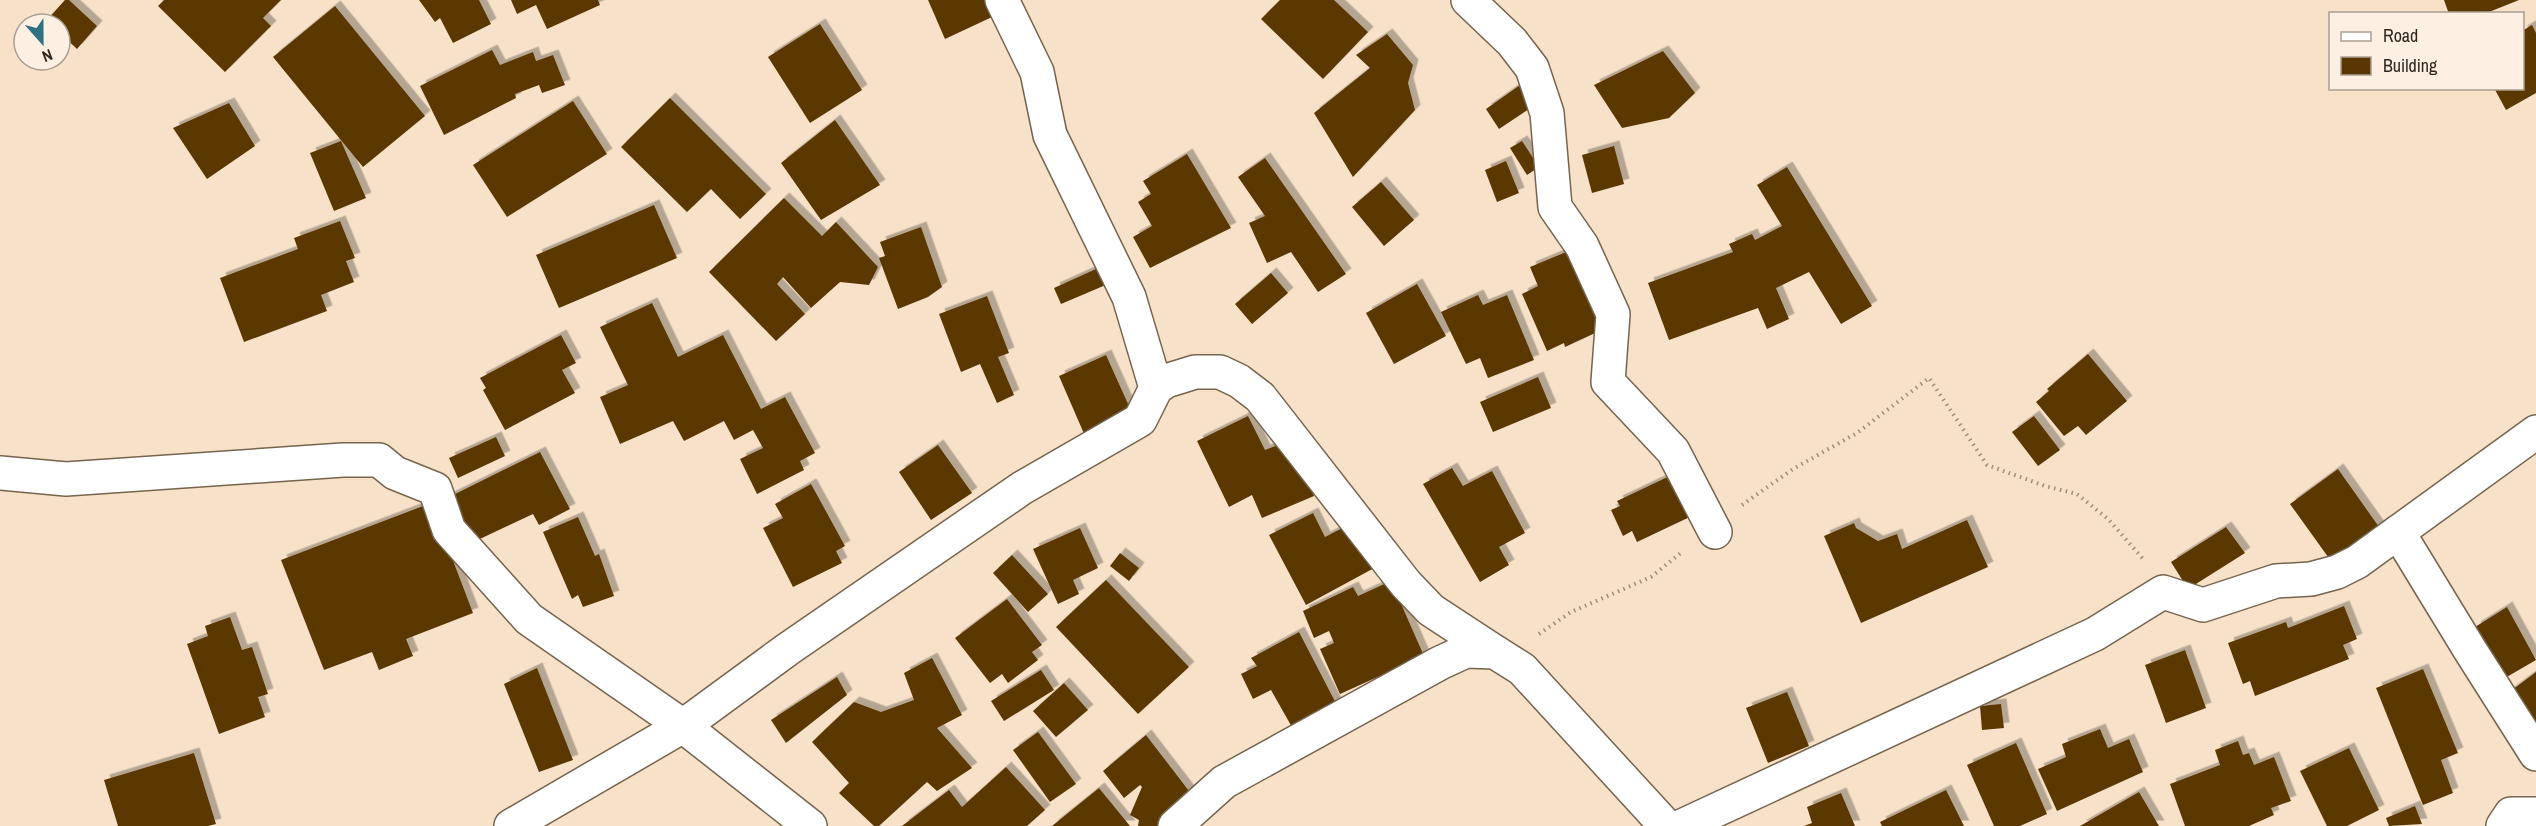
<svg xmlns="http://www.w3.org/2000/svg" width="2536" height="826" viewBox="0 0 2536 826" font-family="'Archivo Narrow',sans-serif">
	<defs>
		<filter id="shadow"><feDropShadow dx="5.5" dy="-5.5" stdDeviation="0" flood-color="#0004"/></filter>
	</defs>
	<rect width="100%" height="100%" fill="#f7e1c9"/>
	<g fill="#5a3702" filter="url(#shadow)">
		<path d="M65,0H69L97,26L77,49L60,33V24H50L46,21Z"/>
		<path d="M164,0H281L263,18L271,26L225,72L158,6Z"/>
		<path d="M419,0H479L491,24L453,43L440,18L435,22Z"/>
		<path d="M511,0H598L600,5L547,29L536,5L517,14Z"/>
		<path d="M928,0H984L992,17L945,39Z"/>
		<path d="M1280,0H1334L1368,32L1323,79L1261,19Z"/>
		<path d="M2444,0H2519L2484,14H2449Z"/>
		<path d="M335,6L425,116L363,167L273,57Z"/>
		<path d="M820,24L862,90L810,123L768,57Z"/>
		<path d="M2532,25L2536,33V93L2506,110L2494,88H2522V31Z"/>
		<path d="M1387,34L1413,65L1408,83L1415,110L1353,177L1314,113L1370,68L1356,55Z"/>
		<path d="M492,50L500,65L533,52L536,61L553,55L565,85L542,93L539,85L515,94L516,98L444,135L420,86Z"/>
		<path d="M1663,51L1695,93L1669,118L1622,128L1594,85Z"/>
		<path d="M1523,83L1538,103L1499,129L1486,109Z"/>
		<path d="M670,98L766,194L740,219L711,189L687,212L621,147Z"/>
		<path d="M573,101L607,154L507,217L473,165Z"/>
		<path d="M229,103L255,146L207,179L173,128Z"/>
		<path d="M835,120L880,185L821,220L781,163Z"/>
		<path d="M341,141L366,198L334,211L310,153Z"/>
		<path d="M1522,141L1539,167L1527,175L1510,148Z"/>
		<path d="M1614,146L1624,184L1592,193L1582,155Z"/>
		<path d="M1187,154L1231,228L1150,268L1133,237L1152,226L1138,202L1151,194L1143,181Z"/>
		<path d="M1265,158L1346,274L1318,292L1291,252L1267,263L1249,223L1265,216L1238,177Z"/>
		<path d="M1506,161L1519,193L1497,202L1485,170Z"/>
		<path d="M1787,167L1872,306L1841,324L1809,272L1776,288L1789,319L1767,329L1758,308L1669,340L1648,283L1733,252L1729,244L1752,234L1755,240L1782,226L1757,185Z"/>
		<path d="M1381,182L1414,220L1384,246L1352,207Z"/>
		<path d="M784,198L822,236L836,222L878,267L869,285L840,282L811,308L783,277L777,284L805,314L776,341L709,272Z"/>
		<path d="M654,205L677,258L559,308L536,255Z"/>
		<path d="M340,221L355,258L346,261L354,282L321,295L327,311L244,342L220,278L298,249L294,238Z"/>
		<path d="M921,227L942,287L928,297L898,309L879,258L885,256L880,242Z"/>
		<path d="M1571,250L1606,328L1565,347L1564,343L1547,351L1522,294L1538,286L1530,267Z"/>
		<path d="M1107,264L1115,281L1061,304L1054,288Z"/>
		<path d="M1271,273L1288,293L1252,324L1235,304Z"/>
		<path d="M1417,284L1446,336L1394,364L1366,313Z"/>
		<path d="M1478,295L1483,305L1507,295L1534,360L1488,378L1480,358L1466,364L1441,312Z"/>
		<path d="M987,296L1009,353L998,357L1014,395L997,403L980,364L961,372L939,314Z"/>
		<path d="M652,303L678,357L723,335L761,409L785,397L815,453L800,461L804,470L757,494L740,459L763,448L753,430L734,440L724,421L684,441L673,421L620,444L600,397L628,385L600,327Z"/>
		<path d="M561,335L576,363L562,370L575,393L505,430L483,390L486,388L480,378Z"/>
		<path d="M2088,354L2127,401L2086,435L2078,426L2064,436L2036,402L2049,391L2047,389Z"/>
		<path d="M1106,355L1133,415L1085,436L1059,376Z"/>
		<path d="M1538,377L1551,408L1493,432L1480,402Z"/>
		<path d="M1248,416L1265,450L1291,440L1314,496L1262,518L1252,495L1229,507L1197,441Z"/>
		<path d="M2034,416L2060,450L2038,466L2012,432Z"/>
		<path d="M496,437L505,456L458,478L449,458Z"/>
		<path d="M938,445L972,493L931,520L899,472Z"/>
		<path d="M540,452L570,509L539,525L533,514L465,546L443,500Z"/>
		<path d="M1452,468L1463,486L1492,471L1525,533L1499,547L1509,565L1480,582L1423,484Z"/>
		<path d="M2338,469L2379,527L2331,561L2290,504Z"/>
		<path d="M1676,473L1696,514L1637,542L1632,531L1623,536L1611,510L1620,506L1617,501Z"/>
		<path d="M811,484L845,546L836,551L842,563L793,587L763,528L783,518L775,504Z"/>
		<path d="M431,503L473,613L406,639L413,656L379,670L372,652L324,670L281,560Z"/>
		<path d="M1313,513L1325,537L1352,523L1376,567L1306,605L1269,535Z"/>
		<path d="M578,517L595,556L599,554L614,596L583,607L578,595L572,599L543,532Z"/>
		<path d="M1967,520L1988,567L1861,623L1824,536L1854,523L1856,528L1878,541L1897,534L1902,549Z"/>
		<path d="M2226,527L2245,553L2188,589L2171,562Z"/>
		<path d="M1080,528L1098,568L1073,580L1079,594L1058,604L1033,549Z"/>
		<path d="M1120,553L1139,568L1129,581L1110,566Z"/>
		<path d="M1012,555L1048,594L1028,612L993,573Z"/>
		<path d="M1106,580L1189,667L1138,714L1056,627Z"/>
		<path d="M1391,581L1424,656L1340,694L1320,649L1334,643L1329,631L1314,638L1303,611L1353,587L1358,596Z"/>
		<path d="M1007,599L1042,645L1032,652L1038,660L1008,683L1002,674L990,683L955,638Z"/>
		<path d="M2344,606L2357,639L2343,645L2349,659L2255,696L2250,681L2243,684L2228,643L2286,622L2288,628Z"/>
		<path d="M2507,607L2536,660L2505,678L2475,627Z"/>
		<path d="M230,617L242,650L252,647L268,694L258,697L265,717L219,734L187,644L208,636L205,626Z"/>
		<path d="M1299,632L1342,715L1297,736L1271,690L1253,699L1241,674L1257,666L1251,658Z"/>
		<path d="M2185,650L2206,708L2166,723L2145,665Z"/>
		<path d="M932,658L962,715L937,728L972,768L937,791L927,782L879,826H874L839,793L849,783L812,742L854,702L881,712L914,700L904,673Z"/>
		<path d="M537,668L573,760L539,772L504,684Z"/>
		<path d="M2423,669L2458,753L2441,760L2453,793L2423,805L2376,688Z"/>
		<path d="M1041,670L1054,690L1004,721L991,701Z"/>
		<path d="M2536,672V739L2504,696Z"/>
		<path d="M837,677L847,695L786,743L771,720Z"/>
		<path d="M1064,683L1088,710L1056,737L1033,711Z"/>
		<path d="M1787,692L1809,746L1768,763L1746,708Z"/>
		<path d="M2001,704L2004,728L1982,730L1980,706Z"/>
		<path d="M2100,729L2108,748L2129,739L2143,772L2057,811L2038,769L2066,757L2062,744Z"/>
		<path d="M1038,732L1076,784L1050,802L1013,750Z"/>
		<path d="M1146,735L1189,791L1167,826H1138L1139,820L1130,815L1142,787L1140,785L1124,798L1103,771Z"/>
		<path d="M2238,741L2243,755L2249,753L2254,765L2274,757L2291,801L2271,808L2274,815L2249,826H2185L2170,784L2220,765L2215,750Z"/>
		<path d="M2016,743L2047,814L2020,826H1994L1967,765Z"/>
		<path d="M2349,748L2379,810L2347,826H2327L2300,771Z"/>
		<path d="M194,753L216,824L208,826H118L104,780Z"/>
		<path d="M1006,767L1045,810L1027,826H902L949,790L962,807Z"/>
		<path d="M1099,788L1130,826H1052Z"/>
		<path d="M1946,790L1964,826H1882L1880,822Z"/>
		<path d="M2139,792L2159,826H2080Z"/>
		<path d="M1841,793L1855,826H1804L1812,823L1807,807Z"/>
		<path d="M2415,806L2422,824L2389,826L2386,818Z"/>
	</g>
	<g fill="none" stroke-linecap="round" stroke-linejoin="round">
		<g stroke="#76644e" stroke-width="36">
			<g id="minor">
				<path d="M1002,0L1037,72L1050,135L1129,297L1156,388"/>
				<path d="M1468,0L1512,42L1532,68L1547,113L1555,207L1582,246L1613,314L1608,382L1673,451L1715,532"/>
				<path d="M0,473L66,479L343,460H379L395,473L435,489L449,530L529,619L683,726L810,826"/>
				<path d="M2398,532L2470,650L2536,754"/>
				<path d="M511,826L683,726L788,649L1022,488L1140,420L1156,388L1166,381L1195,372H1220L1239,381L1260,397L1406,584L1431,610L1495,652"/>
				<path d="M1175,826L1224,782L1440,663L1466,651L1495,652L1522,669L1666,826"/>
				<path d="M1682,826L2095,634L2163,592L2203,605L2276,581L2311,579L2337,572L2357,562L2536,432"/>
				<path d="M2503,826L2511,814H2536"/>
			</g>
		</g>
		<g stroke="#9e8e7d" stroke-width="4" stroke-dasharray="1.5 4.5" stroke-linecap="butt">
			<path d="M1742,505L1793,469L1857,433L1929,378L1987,465L2045,486L2077,494L2108,519L2144,560"/>
			<path d="M1539,634L1571,612L1651,577L1682,552"/>
		</g>
		<use href="#minor" stroke="#fff" stroke-width="33"/>
	</g>
	<rect x="2329" y="12" width="195" height="78" fill="#fdf0e2" stroke="#aa9f93" stroke-width="1.5"/>
	<rect x="2341" y="32" width="30" height="9" fill="#ffffff" stroke="#aa9f93" stroke-width="1.5"/>
	<text x="2383" y="42" font-size="18" fill="#2e261d">Road</text>
	<rect x="2341" y="57" width="30" height="18" fill="#5a3702" stroke="#aa9f93" stroke-width="1.5"/>
	<text x="2383" y="72" font-size="18" fill="#2e261d">Building</text>
	<g transform="translate(42 42) rotate(159)"><circle r="28" fill="#fdf0e2" stroke="#aa9f93" stroke-width="1.5"/>
	<path d="M0-4.5L10 22L0 15L-10 22Z" fill="#2f7083"/>
	<text y="-9" font-size="16" font-weight="bold" text-anchor="middle" fill="#2e261d">N</text>
	</g>
</svg>
